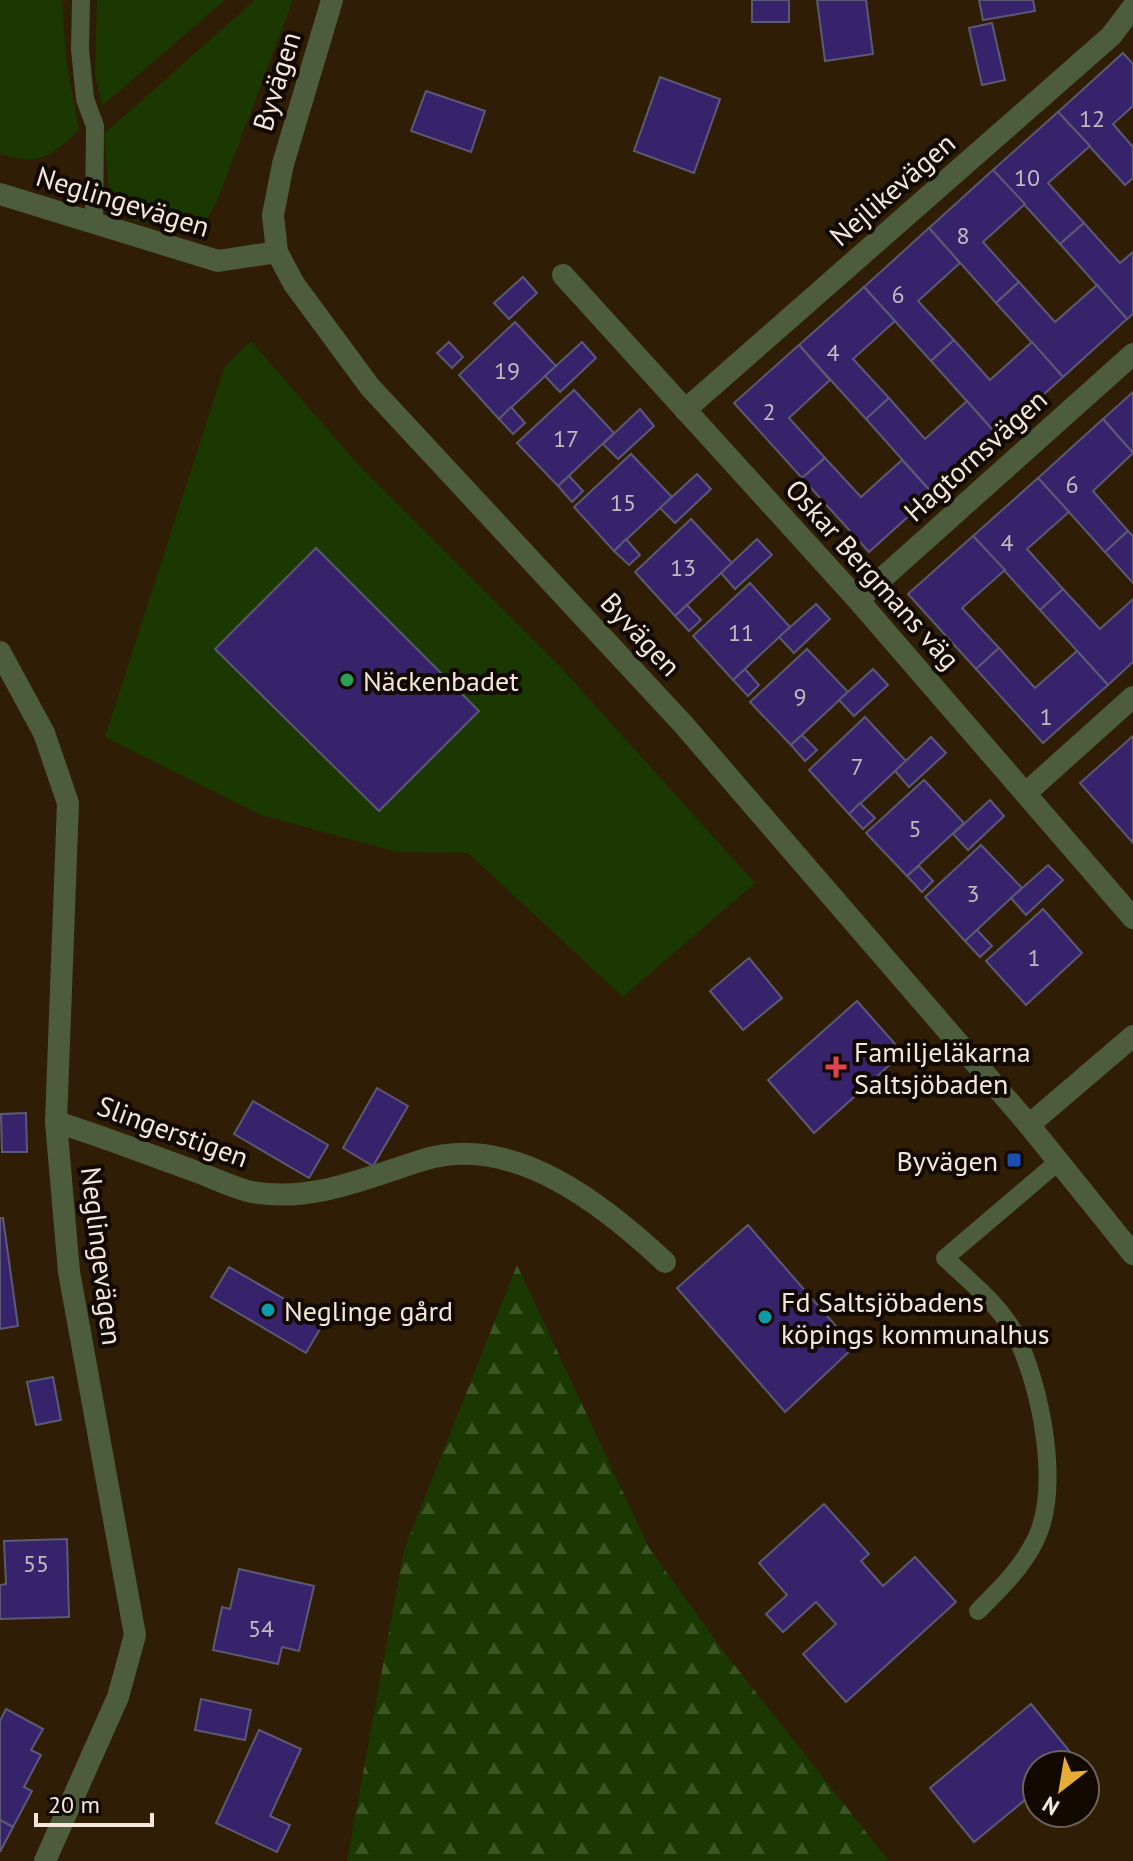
<svg xmlns="http://www.w3.org/2000/svg" width="1133" height="1861" viewBox="0 0 1133 1861" font-family="'PT Sans',sans-serif">
	<defs>
		<pattern id="forest-firs" width="22" height="20" patternUnits="userSpaceOnUse" patternTransform="scale(2)"><rect width="22" height="20" fill="#1a3800"/><path d="M5 1l3.5 6h-7zM16 11l3.5 6h-7z" fill="#3c5525"/></pattern>
	</defs>
	<rect width="100%" height="100%" fill="#2f1d06"/>
	<g fill="#1a3800">
		<path d="M0,0H62L66,59L79,130C50,157 40,166 0,154Z"/>
		<path d="M97,0H225L102,106L95,74Z"/>
		<path d="M255,0H293L218,199L205,222L187,230L134,221L123,213L109,190L104,134Z"/>
		<path d="M251,341L357,463L556,662L755,883L623,997L468,853L397,852L261,815L105,737L224,368Z"/>
	</g>
	<path fill="url(#forest-firs)" d="M517,1265L649,1548L727,1656L889,1861H347L404,1550Z"/>
	<g fill="#36236b" stroke="#5c5975" stroke-width="2">
		<rect x="752" y="0" width="37" height="22"/>
		<path d="M817,0H866L873,54L825,61Z"/>
		<path d="M979,0H1033L1035,11L983,20Z"/>
		<path d="M992,23L1005,80L982,85L969,28Z"/>
		<path d="M1123,53L1133,64V106L1113,124L1133,147V178L1125,185L1058,112Z"/>
		<path d="M660,77L720,99L694,173L634,151Z"/>
		<path d="M426,91L485,111L471,152L411,131Z"/>
		<path d="M1058,112L1090,146L1048,183L1084,223L1060,244L993,170Z"/>
		<path d="M993,170L1025,204L983,242L1019,282L996,303L929,228Z"/>
		<path d="M1084,223L1120,263L1133,252V314L1127,319L1060,244Z"/>
		<path d="M929,228L960,263L918,301L954,340L931,361L864,287Z"/>
		<path d="M523,277L537,293L509,319L494,303Z"/>
		<path d="M1019,282L1055,322L1097,285L1127,319L1063,377L996,303Z"/>
		<path d="M864,287L895,321L853,359L889,398L866,419L799,345Z"/>
		<path d="M515,322L556,366L499,419L459,375Z"/>
		<path d="M954,340L990,380L1032,342L1063,377L998,436L931,361Z"/>
		<path d="M449,342L463,357L452,368L437,353Z"/>
		<path d="M582,342L596,358L560,392L545,376Z"/>
		<path d="M799,345L830,380L789,418L825,458L802,478L734,403Z"/>
		<path d="M574,390L614,433L558,486L517,443Z"/>
		<path d="M1133,392V453L1103,419Z"/>
		<path d="M889,398L925,439L967,401L998,436L933,494L866,419Z"/>
		<path d="M511,407L525,423L513,434L499,419Z"/>
		<path d="M640,409L654,426L618,459L603,444Z"/>
		<path d="M1103,419L1133,453L1093,491L1128,531L1105,552L1038,478Z"/>
		<path d="M631,454L672,497L614,551L574,507Z"/>
		<path d="M825,458L861,497L902,460L933,494L869,552L802,478Z"/>
		<path d="M697,474L711,489L675,523L660,508Z"/>
		<path d="M569,476L583,491L572,502L558,486Z"/>
		<path d="M1038,478L1069,512L1027,549L1063,589L1040,610L973,536Z"/>
		<path d="M691,519L732,563L675,616L635,572Z"/>
		<path d="M1128,531L1133,536V583L1105,552Z"/>
		<path d="M973,536L1005,570L962,608L999,648L976,669L908,594Z"/>
		<path d="M626,539L640,555L629,565L614,551Z"/>
		<path d="M757,539L772,555L735,589L721,573Z"/>
		<path d="M316,548L479,711L379,811L215,649Z"/>
		<path d="M750,583L790,627L733,680L693,636Z"/>
		<path d="M1063,589L1100,629L1133,599V662L1108,685L1040,610Z"/>
		<path d="M816,604L830,619L794,653L779,637Z"/>
		<path d="M687,605L701,620L689,631L675,616Z"/>
		<path d="M999,648L1035,688L1077,651L1108,685L1043,743L976,669Z"/>
		<path d="M807,649L848,692L791,745L750,702Z"/>
		<path d="M745,669L759,685L748,696L733,680Z"/>
		<path d="M873,669L888,685L854,716L839,700Z"/>
		<path d="M865,717L906,761L849,814L809,770Z"/>
		<path d="M802,735L817,750L805,761L791,745Z"/>
		<path d="M1133,736V843L1080,783Z"/>
		<path d="M931,737L946,753L909,787L895,771Z"/>
		<path d="M924,780L964,823L907,876L866,833Z"/>
		<path d="M990,800L1004,816L968,850L953,834Z"/>
		<path d="M860,803L875,818L863,829L849,814Z"/>
		<path d="M981,845L1022,888L965,941L925,897Z"/>
		<path d="M1048,865L1063,880L1026,915L1011,898Z"/>
		<path d="M919,866L933,881L922,892L907,876Z"/>
		<path d="M1043,909L1082,953L1026,1005L986,961Z"/>
		<path d="M977,930L992,946L980,957L965,941Z"/>
		<path d="M749,958L782,998L743,1030L710,991Z"/>
		<path d="M857,1001L903,1053L814,1133L768,1080Z"/>
		<path d="M377,1088L408,1106L373,1166L343,1148Z"/>
		<path d="M253,1101L328,1145L309,1178L234,1134Z"/>
		<path d="M26,1113L27,1152H2L1,1114Z"/>
		<path d="M0,1218H3L18,1326L0,1329Z"/>
		<path d="M748,1225L854,1347L785,1412L677,1288Z"/>
		<path d="M229,1267L324,1322L306,1353L211,1297Z"/>
		<path d="M53,1377L61,1420L36,1425L27,1382Z"/>
		<path d="M824,1504L869,1554L861,1561L883,1586L915,1557L956,1602L846,1702L803,1654L836,1624L816,1602L783,1632L766,1614L787,1595L759,1563Z"/>
		<path d="M67,1539L69,1617L0,1619V1585L6,1584L4,1541Z"/>
		<path d="M239,1569L314,1586L299,1651L282,1647L278,1664L213,1650L222,1607L230,1609Z"/>
		<path d="M201,1699L251,1710L245,1740L195,1730Z"/>
		<path d="M1031,1704L1075,1758L1067,1765H1037V1790L974,1842L930,1788Z"/>
		<path d="M6,1709L43,1729L31,1750L41,1755L24,1787L32,1791L13,1827L0,1820V1721Z"/>
		<path d="M259,1730L301,1749L270,1816L290,1825L277,1852L216,1823Z"/>
		<path d="M0,1820L13,1827L0,1852Z"/>
	</g>
	<g fill="none" stroke-linecap="round" stroke-linejoin="round">
		<g stroke="#4c5c3c" stroke-width="18">
			<path d="M81,0L80,49L85,99L95,126L94,224"/>
			<path d="M978,1611C1000,1589 1022,1568 1036,1539C1061,1486 1041,1387 1016,1336C1001,1306 969,1281 945,1258L1059,1161"/>
		</g>
		<g stroke="#4c5c3c" stroke-width="22">
			<path d="M0,194L218,261L277,252"/>
			<path d="M563,275L858,600L1133,918"/>
			<path d="M685,410L1111,36L1133,7"/>
			<path d="M858,600L1133,354"/>
			<path d="M0,652L44,733L68,803L56,1122L69,1272L135,1635L118,1697L45,1861"/>
			<path d="M1026,793L1133,697"/>
			<path d="M56,1122C105,1137 152,1156 200,1173C216,1179 234,1188 252,1192C312,1203 368,1177 423,1160C513,1132 604,1205 665,1262"/>
			<path d="M1029,1125L1133,1036"/>
		</g>
		<path stroke="#4c5c3c" stroke-width="22" d="M332,0L283,164L273,215L277,252L294,284L370,387L683,724L1029,1125L1133,1254"/>
	</g>
	<circle fill="#2e9e5b" stroke="#110902" stroke-width="3" cx="347" cy="680" r="8"/>
	<path fill="#e0444e" stroke="#110902" stroke-width="3" d="M832 1055h8v8h8v8h-8v8h-8v-8h-8v-8h8z"/>
	<rect fill="#1a4fb4" stroke="#110902" stroke-width="3" x="1006" y="1152" width="16" height="16" rx="4"/>
	<g fill="#0f9aa8" stroke="#110902" stroke-width="3">
		<circle cx="268" cy="1310" r="8"/>
		<circle cx="765" cy="1317" r="8"/>
	</g>
	<g text-anchor="middle" dominant-baseline="central" stroke-width="8" stroke-linejoin="round" paint-order="stroke">
		<g font-size="24" fill="#c5b7bf">
			<text x="1092" y="118">12</text>
			<text x="1027" y="177">10</text>
			<text x="963" y="235">8</text>
			<text x="898" y="294">6</text>
			<text x="833" y="352">4</text>
			<text x="507" y="370">19</text>
			<text x="769" y="411">2</text>
			<text x="566" y="438">17</text>
			<text x="1072" y="484">6</text>
			<text x="623" y="502">15</text>
			<text x="1007" y="542">4</text>
			<text x="683" y="567">13</text>
			<text x="741" y="632">11</text>
			<text x="800" y="696">9</text>
			<text x="1046" y="716">1</text>
			<text x="857" y="766">7</text>
			<text x="915" y="828">5</text>
			<text x="973" y="893">3</text>
			<text x="1034" y="957">1</text>
			<text x="36" y="1563">55</text>
			<text x="261" y="1628">54</text>
		</g>
		<g font-size="28" fill="#f5e8db" stroke="#110902">
			<text transform="translate(276 81) rotate(-73)">Byvägen</text>
			<text transform="translate(892 189) rotate(-41)">Nejlikevägen</text>
			<text transform="translate(123 201) rotate(17)">Neglingevägen</text>
			<text transform="translate(975 455) rotate(-42)">Hagtornsvägen</text>
			<text transform="translate(873 574) rotate(48)">Oskar Bergmans väg</text>
			<text transform="translate(641 634) rotate(47)">Byvägen</text>
			<text transform="translate(173 1131) rotate(20)">Slingerstigen</text>
			<text transform="translate(102 1256) rotate(83)">Neglingevägen</text>
		</g>
		<g font-size="28" fill="#f5e8db" stroke="#110902" text-anchor="start">
			<text x="363" y="680">Näckenbadet</text>
			<text x="854" y="1051">Familjeläkarna<tspan x="854" dy="32">Saltsjöbaden</tspan></text>
			<text x="998" y="1160" text-anchor="end">Byvägen</text>
			<text x="781" y="1301">Fd Saltsjöbadens<tspan x="781" dy="32">köpings kommunalhus</tspan></text>
			<text x="284" y="1310">Neglinge gård</text>
		</g>
	</g>
	<g transform="translate(1061 1789) rotate(211)"><circle r="38" fill="#110902" stroke="#6c6259" stroke-width="2"/>
	<path d="M0-6L14 30L0 20L-14 30Z" fill="#e5ad35"/>
	<text y="-12" font-size="22" font-weight="bold" text-anchor="middle" fill="#f5e8db">N</text>
	</g>
	<path d="M36 1813v12h116v-12" fill="none" stroke="#f5e8db" stroke-width="4"/>
	<text x="48" y="1813" font-size="24" fill="#f5e8db" stroke="#110902" stroke-width="6" paint-order="stroke">20 m</text>
</svg>
